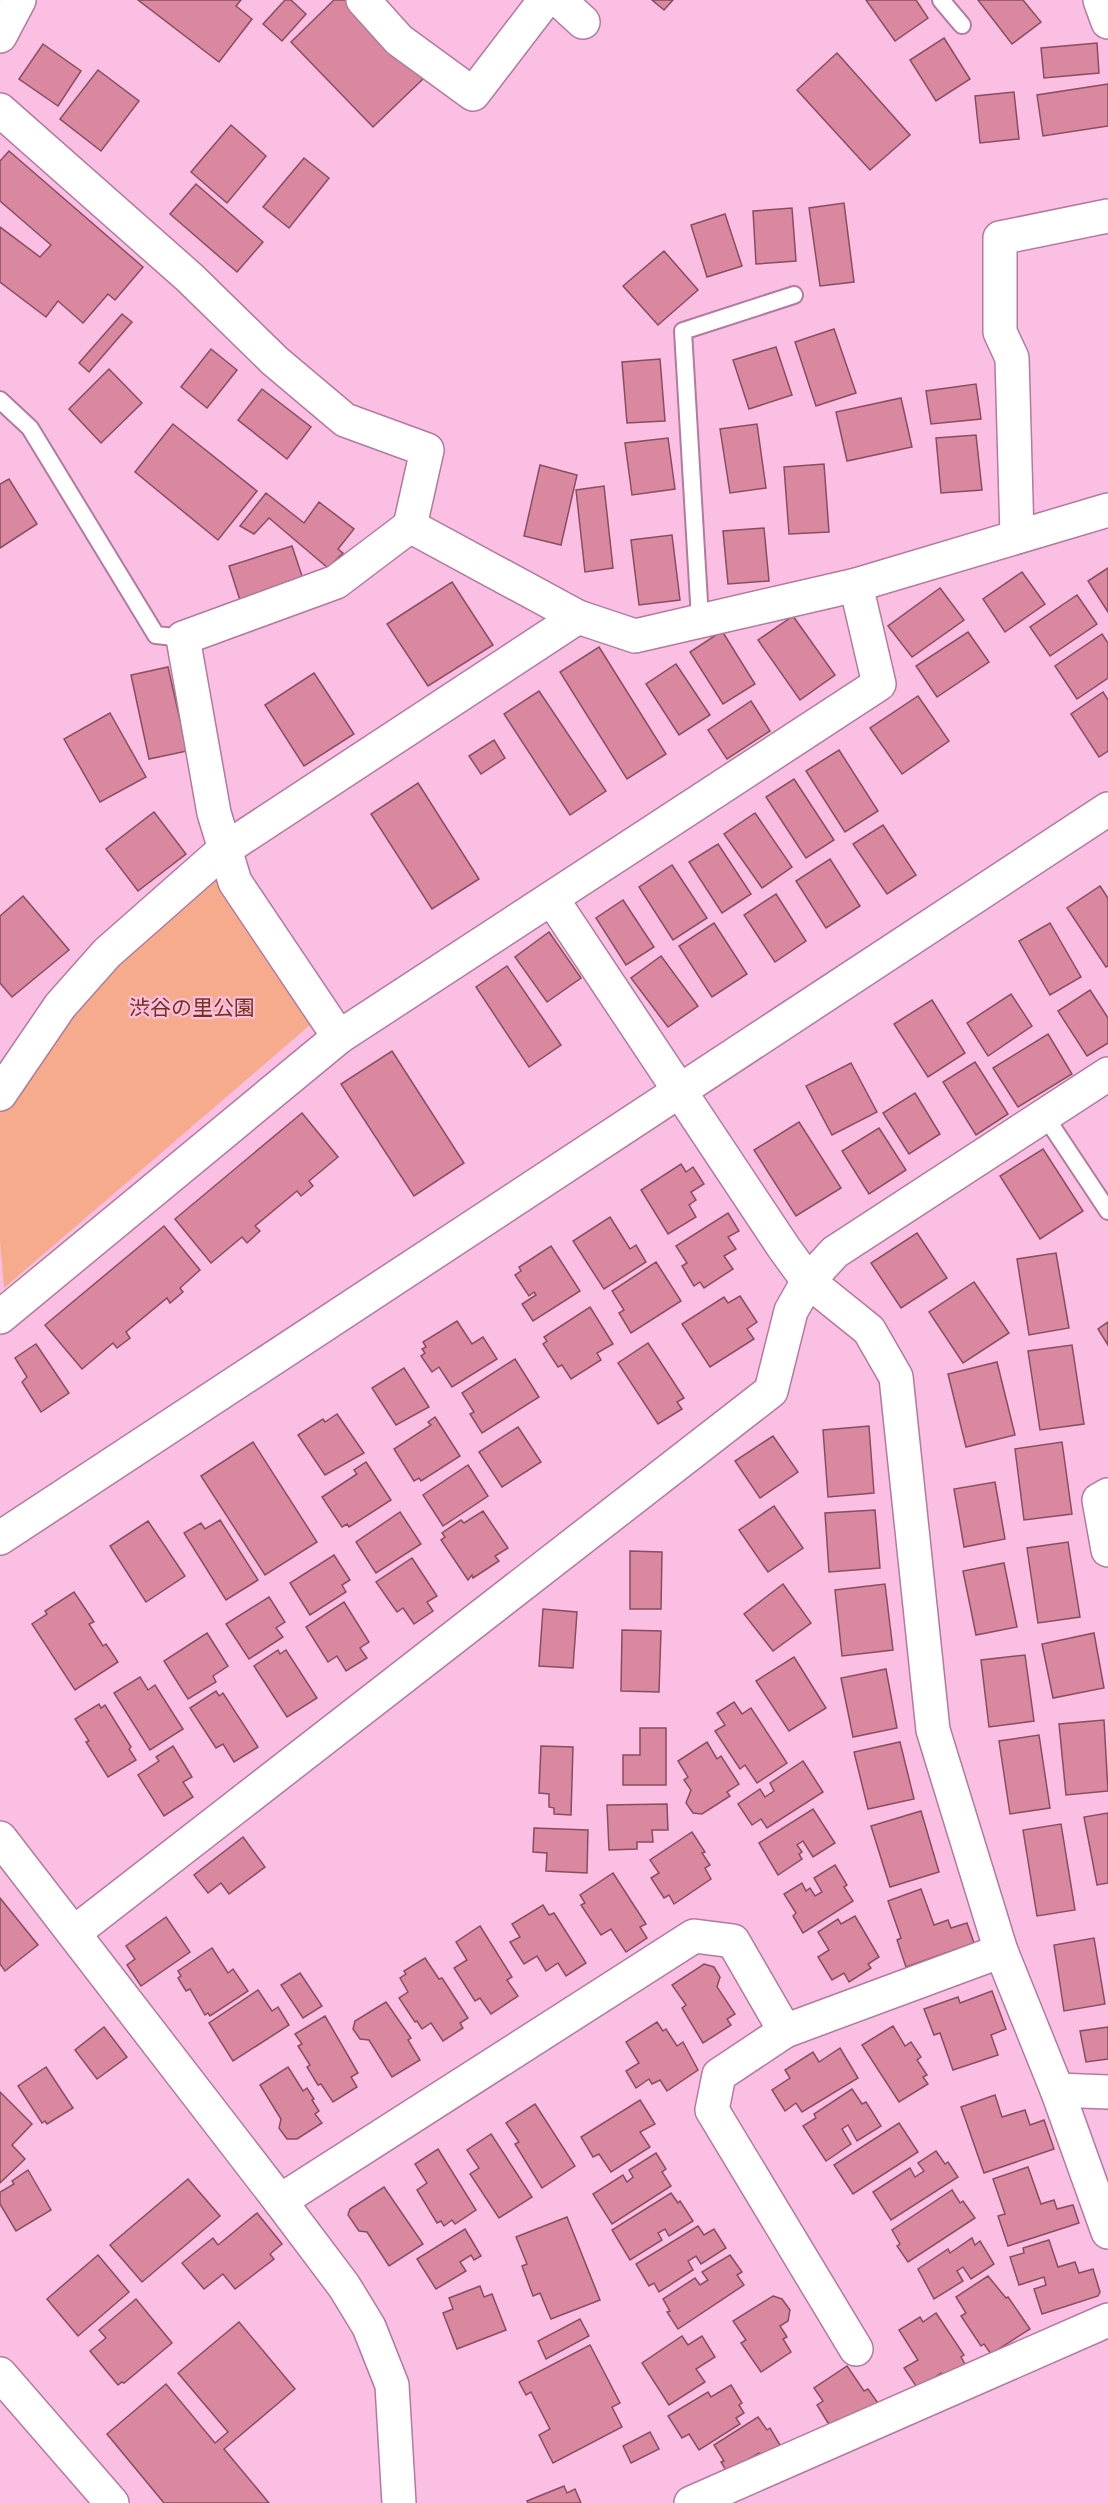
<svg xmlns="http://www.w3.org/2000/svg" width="1108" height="2503" viewBox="0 0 1108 2503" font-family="'Varela Round','Noto Sans JP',sans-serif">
	<rect width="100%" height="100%" fill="#fabfe3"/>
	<path fill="#f7ab8d" d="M215,874L310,1025L4,1288L0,1241V1112L67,1012Z"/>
	<g fill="#d9889f" stroke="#884e5f" stroke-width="1.5">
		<path d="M138,0H241L236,6L252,19L219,62Z"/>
		<path d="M285,0H291L306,14L282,41L263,24Z"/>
		<path d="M334,0H347L424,78L373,127L291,42Z"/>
		<path d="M652,0H673L664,10Z"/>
		<path d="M866,0H916L928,18L895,41Z"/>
		<path d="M978,0H1023L1041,22L1012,44Z"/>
		<path d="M944,38L970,79L936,101L910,60Z"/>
		<path d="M1097,43L1099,73L1044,78L1041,48Z"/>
		<path d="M43,44L81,71L58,106L19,79Z"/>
		<path d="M837,53L910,135L870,170L797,90Z"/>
		<path d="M98,70L139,101L101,151L60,119Z"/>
		<path d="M1108,84V126L1043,136L1037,95Z"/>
		<path d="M1014,92L1019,139L980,143L975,96Z"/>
		<path d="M231,125L266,156L227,203L191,172Z"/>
		<path d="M9,151L143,267L115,300L108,294L83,323L58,301L46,317L0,282V227L40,257L51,245L0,201V161Z"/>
		<path d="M304,158L329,178L289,228L263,207Z"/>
		<path d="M196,184L263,242L237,272L170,214Z"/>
		<path d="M844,203L854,282L820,286L809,208Z"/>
		<path d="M792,208L796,261L756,264L753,211Z"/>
		<path d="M725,214L742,266L707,277L691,225Z"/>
		<path d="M664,251L698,290L658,325L623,286Z"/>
		<path d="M122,314L132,322L89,372L79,363Z"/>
		<path d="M834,329L856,393L816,406L795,342Z"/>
		<path d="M776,347L792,395L749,409L733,360Z"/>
		<path d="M211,349L237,370L207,408L181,387Z"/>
		<path d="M660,359L665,421L627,423L622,362Z"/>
		<path d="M109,369L142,403L101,443L69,409Z"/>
		<path d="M976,384L981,419L931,424L926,391Z"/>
		<path d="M262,389L311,427L287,459L238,420Z"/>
		<path d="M901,398L912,447L847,461L836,412Z"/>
		<path d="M173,424L257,491L218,540L135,472Z"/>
		<path d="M757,424L766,488L730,493L720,429Z"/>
		<path d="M976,435L982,490L941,493L936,438Z"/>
		<path d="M668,438L675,489L632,495L625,443Z"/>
		<path d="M824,464L829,532L789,534L784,467Z"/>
		<path d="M540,465L577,475L561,545L524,536Z"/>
		<path d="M9,479L37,524L0,548V484Z"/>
		<path d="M604,486L613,568L585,572L576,490Z"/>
		<path d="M266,493L304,523L319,502L354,529L338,549L343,553L328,568L269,518L254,534L240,526Z"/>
		<path d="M764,528L769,581L728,584L723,531Z"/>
		<path d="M672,535L680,600L639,605L631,540Z"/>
		<path d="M292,546L303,579L240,600L229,566Z"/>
		<path d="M1108,568V612L1088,581Z"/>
		<path d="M1022,572L1045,604L1005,632L983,599Z"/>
		<path d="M452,582L493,645L428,686L387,624Z"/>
		<path d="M940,588L964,620L912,657L888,626Z"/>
		<path d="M1077,595L1097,624L1050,656L1030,627Z"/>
		<path d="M793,616L835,675L800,700L758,640Z"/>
		<path d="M722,631L755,684L723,704L690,652Z"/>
		<path d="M968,632L989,662L937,697L916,666Z"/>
		<path d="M1102,634L1108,643V678L1077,699L1055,666Z"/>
		<path d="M599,647L666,754L627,779L560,672Z"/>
		<path d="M676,664L710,715L679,735L646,684Z"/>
		<path d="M168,667L187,751L149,759L131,675Z"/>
		<path d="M314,673L354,734L304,766L265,705Z"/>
		<path d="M539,691L606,791L570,815L504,714Z"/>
		<path d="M1103,692L1108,700V751L1099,757L1071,714Z"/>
		<path d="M918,696L949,741L902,774L870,728Z"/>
		<path d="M751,701L770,731L727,759L708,730Z"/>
		<path d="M110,713L146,777L100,802L64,739Z"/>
		<path d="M494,740L505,758L481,774L469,756Z"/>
		<path d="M839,750L878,811L845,832L806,771Z"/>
		<path d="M794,779L834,840L806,858L766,797Z"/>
		<path d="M418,783L479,879L432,909L371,814Z"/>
		<path d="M154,812L186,854L138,891L106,849Z"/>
		<path d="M755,813L792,867L762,888L724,834Z"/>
		<path d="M883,825L916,875L887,894L853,844Z"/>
		<path d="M718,844L751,894L722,913L689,862Z"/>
		<path d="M830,859L860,906L826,928L796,881Z"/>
		<path d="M672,865L707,918L673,940L639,887Z"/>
		<path d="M1100,886L1108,898V966L1106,967L1067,908Z"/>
		<path d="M776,894L806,941L775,962L744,915Z"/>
		<path d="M23,896L69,950L12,997L0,983V916Z"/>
		<path d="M623,900L654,947L626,965L596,918Z"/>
		<path d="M714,923L747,974L712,997L679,946Z"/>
		<path d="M1050,923L1081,977L1050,995L1019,941Z"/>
		<path d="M549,932L581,978L547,1002L515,957Z"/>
		<path d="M661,956L698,1006L668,1027L631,978Z"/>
		<path d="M507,966L561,1045L529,1067L476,987Z"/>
		<path d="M1090,990L1108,1018V1043L1087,1056L1058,1011Z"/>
		<path d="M1011,994L1032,1026L988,1056L967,1023Z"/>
		<path d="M932,1000L965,1053L928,1077L894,1024Z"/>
		<path d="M1048,1034L1072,1074L1018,1107L993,1068Z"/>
		<path d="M392,1051L464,1163L414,1196L341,1084Z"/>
		<path d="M975,1062L1008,1114L976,1135L943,1082Z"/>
		<path d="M851,1063L877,1112L832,1135L806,1086Z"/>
		<path d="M915,1093L940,1134L909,1154L883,1113Z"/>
		<path d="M302,1113L338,1157L309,1181L313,1186L301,1196L297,1191L255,1226L260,1231L247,1243L242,1237L211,1263L175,1219Z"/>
		<path d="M799,1122L841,1188L796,1216L754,1150Z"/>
		<path d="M879,1128L906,1170L869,1194L842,1151Z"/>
		<path d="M1043,1149L1083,1211L1040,1239L1000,1176Z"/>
		<path d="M681,1164L686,1172L693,1167L704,1184L691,1192L696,1200L689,1205L696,1217L668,1234L641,1190Z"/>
		<path d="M728,1213L739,1231L728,1237L736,1249L724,1256L733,1269L704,1288L700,1282L694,1286L682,1266L687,1263L676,1246Z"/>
		<path d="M610,1217L630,1249L636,1245L646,1262L604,1289L573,1241Z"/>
		<path d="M164,1226L200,1270L180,1288L183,1292L170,1303L167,1298L126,1332L130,1338L117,1348L113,1343L82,1369L45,1325Z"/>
		<path d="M917,1233L947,1278L901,1308L871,1263Z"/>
		<path d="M551,1246L580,1291L533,1321L522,1304L536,1295L534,1292L529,1296L515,1275L521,1271L519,1267Z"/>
		<path d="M1056,1253L1069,1328L1029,1335L1017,1259Z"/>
		<path d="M656,1262L681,1301L631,1333L619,1313L624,1310L612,1291Z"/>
		<path d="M974,1282L1009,1333L963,1363L929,1312Z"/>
		<path d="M740,1296L757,1322L747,1329L754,1339L710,1367L682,1324L724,1297L728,1303Z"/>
		<path d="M590,1307L613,1344L597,1353L601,1360L571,1379L562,1365L558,1367L543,1344L547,1341L544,1337Z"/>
		<path d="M457,1321L472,1344L483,1337L497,1359L452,1387L439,1367L432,1372L421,1356L425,1353L422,1349L426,1347L423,1342Z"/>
		<path d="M1108,1322V1345L1098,1329Z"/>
		<path d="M648,1343L684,1398L677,1402L682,1409L658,1424L618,1363Z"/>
		<path d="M36,1344L69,1393L41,1412L22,1382L27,1377L15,1358Z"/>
		<path d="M1072,1345L1084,1424L1040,1430L1028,1351Z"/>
		<path d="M515,1359L539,1397L482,1433L470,1414L474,1412L462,1393Z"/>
		<path d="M997,1362L1015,1435L966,1447L948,1374Z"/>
		<path d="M404,1368L429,1407L396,1425L372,1388Z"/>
		<path d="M337,1414L364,1453L325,1475L298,1435L323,1419L325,1422Z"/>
		<path d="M435,1417L460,1456L421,1481L419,1478L414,1481L394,1449L431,1425L428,1422Z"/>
		<path d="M869,1426L874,1493L828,1497L823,1430Z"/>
		<path d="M518,1427L541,1462L502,1487L479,1452Z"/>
		<path d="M773,1436L798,1472L760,1498L735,1461Z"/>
		<path d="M253,1442L317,1542L265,1575L201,1476Z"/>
		<path d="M1062,1442L1072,1514L1024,1520L1015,1449Z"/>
		<path d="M366,1462L391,1500L349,1527L347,1524L342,1527L322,1497L357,1474L354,1470Z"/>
		<path d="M468,1465L488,1496L443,1526L423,1495Z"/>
		<path d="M995,1482L1005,1539L964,1547L954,1489Z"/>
		<path d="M774,1506L803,1548L768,1572L739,1530Z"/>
		<path d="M875,1510L880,1568L829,1572L825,1513Z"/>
		<path d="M483,1511L508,1548L495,1556L499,1561L473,1578L472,1575L468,1580L441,1540L445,1537L442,1533L461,1520L464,1523Z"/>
		<path d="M400,1512L421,1544L376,1573L356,1542Z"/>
		<path d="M220,1520L258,1580L226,1600L184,1533L201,1523L205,1529Z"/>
		<path d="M148,1521L185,1576L146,1602L110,1546Z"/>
		<path d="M1068,1542L1080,1617L1038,1623L1027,1548Z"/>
		<path d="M630,1551L662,1552L661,1609H630Z"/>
		<path d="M334,1555L350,1580L342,1585L346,1592L310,1615L290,1583Z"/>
		<path d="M412,1558L437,1596L427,1602L433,1611L414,1624L403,1608L397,1612L376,1582Z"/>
		<path d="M1004,1563L1017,1627L976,1635L963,1571Z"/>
		<path d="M783,1584L811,1623L773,1651L744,1614Z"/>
		<path d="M885,1584L893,1650L842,1656L835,1590Z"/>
		<path d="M74,1592L94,1622L89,1624L103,1646L106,1644L118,1662L75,1690L32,1624L47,1614L45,1611Z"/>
		<path d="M269,1597L285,1622L276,1628L283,1637L249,1659L226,1624Z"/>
		<path d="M344,1602L369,1642L360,1648L367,1658L346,1671L337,1656L328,1662L306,1627Z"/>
		<path d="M543,1609L577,1612L573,1668L539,1666Z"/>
		<path d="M622,1630L661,1631L659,1692L621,1691Z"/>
		<path d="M207,1633L228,1666L213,1676L216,1682L188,1699L164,1661Z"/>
		<path d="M1094,1633L1104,1688L1053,1698L1042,1644Z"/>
		<path d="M278,1650L280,1654L286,1650L317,1698L287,1717L254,1666Z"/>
		<path d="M1025,1655L1034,1721L989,1727L981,1660Z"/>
		<path d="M794,1657L826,1708L789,1731L756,1681Z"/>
		<path d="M886,1669L897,1728L853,1737L841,1678Z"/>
		<path d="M140,1677L148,1690L155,1685L183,1729L150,1750L114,1693Z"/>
		<path d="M216,1691L219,1696L223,1693L258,1747L234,1762L223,1744L216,1748L190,1708Z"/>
		<path d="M734,1702L742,1714L751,1708L787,1763L757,1783L745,1765L740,1769L715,1731L725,1725L717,1713Z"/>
		<path d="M99,1704L101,1708L105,1705L131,1747L129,1749L136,1760L108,1777L86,1742L89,1741L75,1719Z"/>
		<path d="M1104,1720L1108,1791L1066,1795L1059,1724Z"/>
		<path d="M640,1728H666V1785H623V1755H640Z"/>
		<path d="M1039,1735L1050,1808L1010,1814L999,1741Z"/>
		<path d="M707,1742L717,1759L721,1756L739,1784L727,1792L730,1796L702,1814L693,1813L686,1803L691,1790L684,1780L688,1777L678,1761Z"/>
		<path d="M900,1742L914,1799L868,1809L854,1752Z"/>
		<path d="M173,1746L192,1777L183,1782L193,1797L164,1816L138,1775L159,1761L156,1757Z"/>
		<path d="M541,1746L573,1747L571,1815L554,1814V1808L549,1807V1794L539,1793Z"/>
		<path d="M803,1761L823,1792L767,1828L761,1819L752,1825L738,1804L760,1789L765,1797L774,1791L770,1783Z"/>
		<path d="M667,1804L668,1830H652L653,1842H637V1849L609,1850L607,1805Z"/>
		<path d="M813,1809L835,1843L813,1857L803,1841L797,1845L802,1852L799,1854L802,1859L778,1875L759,1843Z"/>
		<path d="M921,1811L939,1872L890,1887L871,1826Z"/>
		<path d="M1108,1813V1883L1097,1885L1084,1817Z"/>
		<path d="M1061,1824L1075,1910L1037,1916L1023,1830Z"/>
		<path d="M534,1828L588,1830L587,1873L546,1871L547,1853L533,1852Z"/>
		<path d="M692,1832L705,1852L702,1853L710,1865L705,1868L711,1879L674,1904L669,1895L664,1898L651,1878L659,1873L650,1860Z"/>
		<path d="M243,1837L265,1867L229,1894L221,1883L208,1893L194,1875Z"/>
		<path d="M835,1865L847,1885L844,1887L853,1901L803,1933L793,1916L796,1913L784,1894L802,1883L806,1891L810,1888L815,1896L822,1892L814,1878Z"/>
		<path d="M613,1873L646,1924L640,1927L647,1938L626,1952L611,1929L601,1935L581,1905L585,1903L580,1895Z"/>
		<path d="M921,1889L934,1925L948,1920L951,1928L967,1923L974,1943L906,1967L897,1940L901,1938L888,1901Z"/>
		<path d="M0,1898L38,1945L5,1971L0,1964Z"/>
		<path d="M543,1905L549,1915L554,1913L586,1963L566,1976L558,1963L546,1971L537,1956L524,1964L510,1942L520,1937L512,1924Z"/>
		<path d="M855,1916L879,1957L868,1964L871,1968L849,1982L844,1973L832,1980L818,1957L829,1950L818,1932L838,1919L841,1924Z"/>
		<path d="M166,1917L190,1952L141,1986L127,1965L135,1959L126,1946Z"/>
		<path d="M480,1926L512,1977L507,1980L518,1996L491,2014L480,1998L475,2001L454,1968L467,1960L456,1942Z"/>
		<path d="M1094,1938L1105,2004L1064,2011L1054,1945Z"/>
		<path d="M212,1948L228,1973L233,1969L248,1991L210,2016L208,2013L205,2015L190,1989L186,1991L178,1978L181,1976L178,1971Z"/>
		<path d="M425,1958L439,1979L442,1978L468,2018L460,2023L463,2028L443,2041L431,2023L422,2029L417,2021L415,2022L399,1998L408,1992L400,1978L406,1974L404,1971Z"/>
		<path d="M704,1964L714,1967L720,1977L717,1987L735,2014L727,2019L731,2025L703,2043L682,2008L686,2005L672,1985Z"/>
		<path d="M300,1973L322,2006L303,2018L281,1985Z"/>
		<path d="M258,1990L272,2011L278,2007L289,2025L233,2061L209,2023Z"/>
		<path d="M992,1991L1006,2029L991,2035L998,2055L953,2070L940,2033L934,2035L924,2009L958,1997L960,2003Z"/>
		<path d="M386,2002L411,2038L408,2040L420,2060L392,2077L369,2040L360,2039L353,2029L355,2021Z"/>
		<path d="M325,2016L358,2073L351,2077L357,2087L333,2102L321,2084L318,2085L307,2067L310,2065L298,2046L302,2044L295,2034Z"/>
		<path d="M657,2022L663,2031L666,2029L677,2046L683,2042L698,2070L667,2091L660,2080L652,2084L649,2079L636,2088L626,2071L639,2063L626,2042Z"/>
		<path d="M893,2026L905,2046L911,2042L921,2057L917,2060L927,2075L923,2077L928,2084L899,2102L862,2045Z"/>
		<path d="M104,2027L127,2057L97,2079L75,2050Z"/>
		<path d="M1108,2027V2059L1086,2062L1080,2031Z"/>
		<path d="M840,2048L858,2078L802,2112L796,2103L785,2111L772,2090L790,2078L785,2070L813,2052L819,2062Z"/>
		<path d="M46,2067L73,2108L47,2124L45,2121L42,2123L18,2086Z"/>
		<path d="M288,2067L303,2091L307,2088L314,2099L312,2100L319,2111L315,2114L322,2123L297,2139H287L279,2128L281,2119L260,2085Z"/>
		<path d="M852,2089L862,2104L866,2102L881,2126L857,2141L848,2125L842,2129L851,2144L826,2161L803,2126L816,2118L814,2114Z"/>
		<path d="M0,2092L32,2124L12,2145L25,2159L0,2183Z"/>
		<path d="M995,2095L1002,2117L1025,2110L1030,2125L1044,2120L1054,2149L984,2173L961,2107Z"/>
		<path d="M640,2100L655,2124L640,2132L650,2147L611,2172L599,2154L593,2157L581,2137Z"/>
		<path d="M535,2104L575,2166L542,2188L515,2144L519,2142L506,2123Z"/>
		<path d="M899,2123L918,2152L853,2194L834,2165Z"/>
		<path d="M491,2134L532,2197L499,2218L470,2174L479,2168L467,2150Z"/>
		<path d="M438,2149L476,2210L455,2224L452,2220L444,2226L441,2221L437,2223L417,2190L427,2183L415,2164Z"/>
		<path d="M936,2151L945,2164L948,2162L958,2177L891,2220L873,2192L910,2168L915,2177L924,2171L918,2163Z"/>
		<path d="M656,2153L666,2169L662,2172L671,2186L612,2224L593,2194L623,2175L627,2182L633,2177L629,2170Z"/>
		<path d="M1028,2167L1041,2204L1054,2200L1057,2209L1073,2205L1079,2223L1008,2246L998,2216L1005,2214L993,2179Z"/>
		<path d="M28,2170L51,2210L16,2231L0,2204V2192L14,2184L12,2181Z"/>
		<path d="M188,2179L220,2216L142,2282L110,2245Z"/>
		<path d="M384,2187L423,2244L389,2266L367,2232L359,2231L348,2215L350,2209Z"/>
		<path d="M952,2190L960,2203L963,2201L975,2218L908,2262L897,2246L900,2244L892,2230Z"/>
		<path d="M671,2193L678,2203L680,2201L693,2221L669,2236L665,2229L658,2233L662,2240L630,2260L612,2230Z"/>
		<path d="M257,2213L282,2244L270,2254L274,2259L235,2289L223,2274L204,2289L182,2263L213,2238L218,2245Z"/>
		<path d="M567,2217L600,2300L551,2319L540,2293L533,2296L522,2266L527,2264L516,2237Z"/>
		<path d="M698,2226L704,2235L714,2229L726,2248L701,2264L696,2256L688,2261L693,2270L659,2292L654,2283L649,2286L636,2264Z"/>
		<path d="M465,2229L481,2256L474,2260L471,2255L460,2262L466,2271L436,2289L417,2259Z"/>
		<path d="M972,2238L975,2245L980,2241L994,2264L971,2279L963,2267L957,2271L963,2281L934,2299L918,2269L948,2249L950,2253Z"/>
		<path d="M1049,2240L1058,2267L1075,2262L1079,2273L1093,2269L1100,2292L1098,2296L1042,2314L1034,2289L1046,2285L1044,2277L1019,2285L1010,2257L1024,2253L1023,2248Z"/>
		<path d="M98,2255L129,2292L78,2336L47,2299Z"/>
		<path d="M730,2255L742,2272L737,2275L744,2285L678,2329L667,2312L670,2311L663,2299L695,2278L700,2285L708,2280L702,2272Z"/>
		<path d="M988,2276L1006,2298L1008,2297L1030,2329L991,2354L984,2344L981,2346L961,2316L966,2313L956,2297Z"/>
		<path d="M480,2286L484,2297L492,2294L506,2330L457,2349L443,2313L453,2309L449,2298Z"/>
		<path d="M773,2296L782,2299L790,2310L788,2321L780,2326L787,2337L783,2339L791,2352L761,2372L741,2343L746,2340L733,2321Z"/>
		<path d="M136,2299L172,2343L124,2383L122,2382L118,2385L90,2351L106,2338L99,2330Z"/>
		<path d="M936,2313L964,2355L961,2357L969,2371L948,2384L941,2373L918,2389L904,2368L918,2360L899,2330L920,2317L923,2322Z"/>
		<path d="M580,2319L589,2336L546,2359L538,2341Z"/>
		<path d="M239,2322L295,2389L224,2449L269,2503H164L107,2434L166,2384L215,2443L228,2432L178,2373Z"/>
		<path d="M682,2336L688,2345L702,2336L715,2357L696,2369L705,2382L669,2405L642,2363Z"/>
		<path d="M590,2345L620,2403L612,2407L622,2427L553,2463L539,2435L550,2429L531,2392L526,2395L519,2382Z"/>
		<path d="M847,2366L864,2391L868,2389L880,2406L841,2427L837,2420L830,2426L817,2405L823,2401L814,2388Z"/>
		<path d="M731,2385L742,2403L739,2405L744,2413L736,2418L740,2424L699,2450L689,2434L682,2438L668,2416L708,2392L711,2397Z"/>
		<path d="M758,2417L767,2430L770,2428L780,2445L762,2457L759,2453L727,2472L721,2462L724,2461L714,2445Z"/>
		<path d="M650,2432L659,2449L631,2463L623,2446Z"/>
		<path d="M564,2486L567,2493L575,2489L581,2503H528L527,2501Z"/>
	</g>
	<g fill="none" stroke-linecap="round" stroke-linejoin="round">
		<g stroke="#b17b9d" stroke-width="20">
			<g id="lane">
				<path d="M941,0L962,25"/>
				<path d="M0,400L30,428L156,635L183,638"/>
				<path d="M700,619L683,331L794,295"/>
				<path d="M1045,1116L1108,1211"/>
			</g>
		</g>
		<g stroke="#b17b9d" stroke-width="36">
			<g id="street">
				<path d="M363,0L399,40L473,94L545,0"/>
				<path d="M559,0L583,22"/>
				<path d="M1100,0L1108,22"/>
				<path d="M0,36L19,0"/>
				<path d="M0,110L190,278L275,361L345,420L427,450L410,526"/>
				<path d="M1017,536L1012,358L1000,332V238L1108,216"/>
				<path d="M552,899L784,1248L808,1281L869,1330L896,1377L933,1730L1001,1951L1057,2090L1108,2232"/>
				<path d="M339,1037L235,882L214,813L183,638L336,582L410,526L578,617L635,636L856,585L1108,510"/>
				<path d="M0,1094L60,1006L107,953L225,849L578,617"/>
				<path d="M0,1317L339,1037L879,684L856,585"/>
				<path d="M1108,1495L1099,1500L1108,1550"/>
				<path d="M0,1838L280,2201L344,2286L369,2327L392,2385L399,2503"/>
				<path d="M75,1932L771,1391L791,1311L808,1281L835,1252L1108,1074"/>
				<path d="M785,2031L1001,1951"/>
				<path d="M1057,2090L1108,2092"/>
				<path d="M280,2201L694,1936L733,1941L785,2031L719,2075L712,2110L856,2349"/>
				<path d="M0,2374L112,2503"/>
				<path d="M691,2503L1108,2320"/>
			</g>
		</g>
		<g stroke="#b17b9d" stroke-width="36">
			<path id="secondary" d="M0,1538L1108,809"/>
		</g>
		<use href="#lane" stroke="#fff" stroke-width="16"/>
		<use href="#street" stroke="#fff" stroke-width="33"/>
		<use href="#secondary" stroke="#fff" stroke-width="33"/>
	</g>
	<g text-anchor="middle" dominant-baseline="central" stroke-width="4.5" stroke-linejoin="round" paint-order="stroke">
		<g font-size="21" fill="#783315" stroke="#fabfe3">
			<text x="192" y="1008">渋谷の里公園</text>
		</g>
	</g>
</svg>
